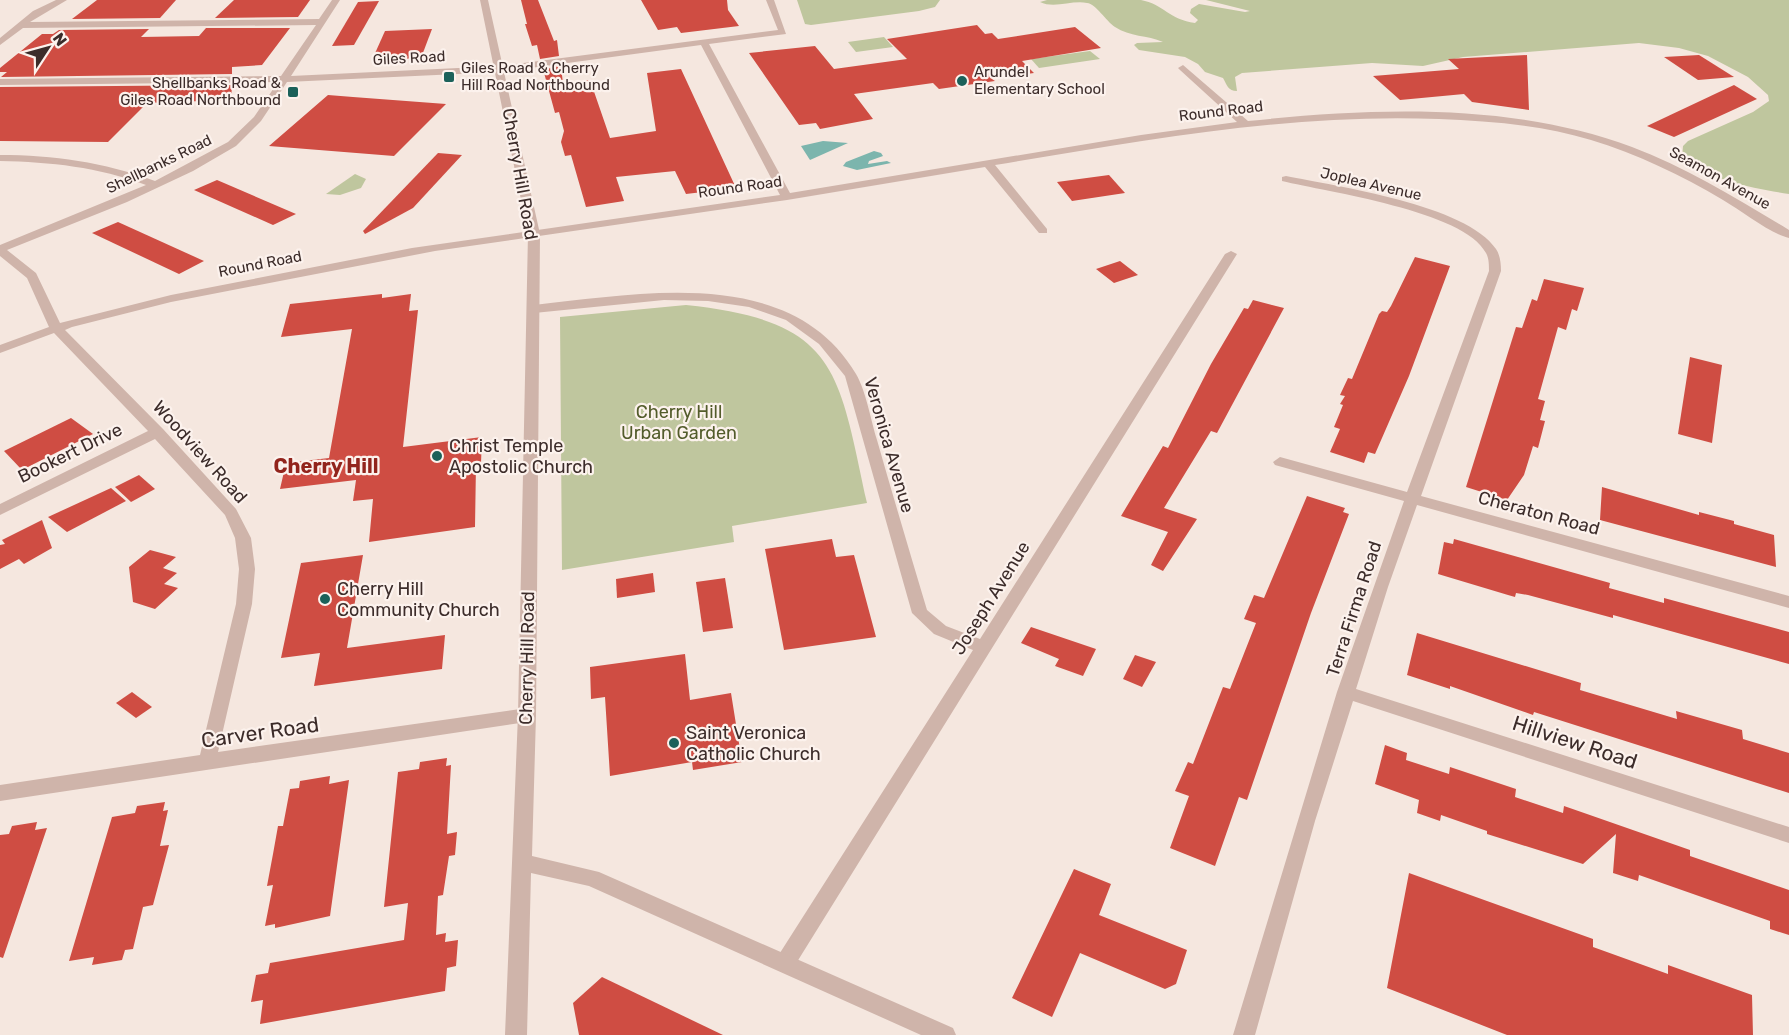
<svg xmlns="http://www.w3.org/2000/svg" width="1789" height="1035" viewBox="0 0 1789 1035" font-family="Rubik,sans-serif">
	<rect width="100%" height="100%" fill="#f5e7df"/>
	<g fill="#bfc69e">
		<path d="M797,0H940L935,7L919,11L811,25L805,24Z"/>
		<path d="M1047,0C1076,0 1113,0 1141,0C1163,4 1170,20 1195,23L1198,20L1190,13L1191,9L1199,4L1245,12L1250,11L1206,0H1789V194C1752,188 1713,181 1682,158L1683,146L1688,141L1753,112L1769,101L1768,95L1748,77L1708,56L1679,48L1639,43L1463,57L1423,66L1372,63L1242,73L1235,77L1237,91C1228,91 1227,85 1223,78L1205,72L1198,64L1185,57L1139,50L1134,45L1137,43L1163,42C1147,35 1130,37 1115,27C1106,21 1096,4 1087,3C1072,0 1054,9 1040,2Z"/>
		<path d="M884,37L893,47L856,52L848,42Z"/>
		<path d="M1090,51L1100,59L1039,68L1031,59Z"/>
		<path d="M355,174L366,179L361,188L340,195L326,194Z"/>
		<path d="M686,305C838,321 838,369 867,503L732,526L734,542L562,570L560,317Z"/>
	</g>
	<g fill="#7cb5ad">
		<path d="M823,141L848,143L810,160L801,146Z"/>
		<path d="M874,151L881,153L883,156L869,161L868,164L887,161L891,163L857,170L843,166L846,162Z"/>
	</g>
	<g fill="#cf4d43">
		<path d="M97,0H176L160,18L72,19Z"/>
		<path d="M234,0H310L298,17L215,18Z"/>
		<path d="M521,0H538L554,41L557,40L559,56L540,59L537,45L532,46L525,24H527Z"/>
		<path d="M641,0H727L728,10L739,26L681,33L677,27L658,30Z"/>
		<path d="M379,1L354,45L332,46L358,2Z"/>
		<path d="M977,25L985,34L992,33L998,39L1075,27L1101,48L1022,61L1034,73L992,79L995,81L939,89L933,83L854,94L873,119L820,129L816,123L799,125L749,53L815,46L834,69L907,59L887,39Z"/>
		<path d="M206,28H290L262,65L232,67V74L1,77L7,72H0V68L42,34H53L59,30L149,29L141,37L199,36Z"/>
		<path d="M432,29L421,58L372,60L385,31Z"/>
		<path d="M1527,55L1529,110L1472,102L1464,94L1400,100L1373,76L1459,69L1448,59Z"/>
		<path d="M1699,55L1734,77L1698,80L1664,57Z"/>
		<path d="M561,66L563,84L590,80L610,138L656,131L647,73L681,69L736,188L686,194L675,171L616,177L624,201L586,207L571,155L565,156L561,142L564,131L559,112L555,113L543,69Z"/>
		<path d="M232,85L231,100L147,103L108,142L0,141V87Z"/>
		<path d="M1734,85L1757,99L1674,137L1647,126Z"/>
		<path d="M328,95L353,97L446,104L394,156L269,146Z"/>
		<path d="M438,153L462,155L413,208L365,234L363,231Z"/>
		<path d="M1109,175L1125,193L1072,201L1057,182Z"/>
		<path d="M217,180L296,214L273,225L194,190Z"/>
		<path d="M118,222L204,261L179,274L92,233Z"/>
		<path d="M1415,257L1450,266L1409,376L1375,454L1368,452L1364,463L1330,452L1340,429L1334,427L1343,405L1340,404L1345,396L1340,395L1348,378L1352,379L1379,314L1382,311L1387,312L1391,306Z"/>
		<path d="M1120,261L1138,275L1114,283L1096,269Z"/>
		<path d="M1544,279L1584,288L1577,311L1572,309L1566,330L1558,327L1538,399L1545,401L1540,420L1545,421L1538,448L1533,446L1524,475L1507,500L1466,487L1516,327L1522,328L1532,299L1537,301Z"/>
		<path d="M382,294V298L411,294L409,311L418,310L403,447L482,437L481,463L476,464L475,527L369,542L373,499L353,501L356,480L280,489L286,463L329,458L352,329L281,337L290,304Z"/>
		<path d="M1253,300L1284,308L1217,433L1211,431L1164,508L1197,519L1163,571L1151,565L1168,532L1121,516L1163,446L1168,448L1211,364L1244,308L1248,309Z"/>
		<path d="M1690,357L1722,365L1712,443L1678,434Z"/>
		<path d="M71,418L93,434L22,470L4,451Z"/>
		<path d="M139,475L155,489L131,502L115,487Z"/>
		<path d="M1602,487L1699,515V512L1734,521V524L1774,535L1776,567L1600,520Z"/>
		<path d="M111,488L126,501L67,532L48,517Z"/>
		<path d="M1307,496L1345,508L1343,512L1349,514L1311,613L1247,800L1239,797L1215,866L1170,848L1189,796L1175,791L1188,762L1193,764L1223,687L1230,689L1256,623L1244,619L1254,595L1264,598Z"/>
		<path d="M42,520L52,548L24,564L19,559L0,569V545L5,544L2,540Z"/>
		<path d="M832,539L836,557L854,555L876,637L784,650L765,549Z"/>
		<path d="M1454,539L1610,583L1609,588L1664,603V598L1789,632V664L1613,615V618L1528,595L1516,593L1515,597L1508,595L1438,574L1444,542L1453,544Z"/>
		<path d="M150,550L176,557L163,568L177,573L164,584L178,588L155,609L133,602L129,567Z"/>
		<path d="M363,555L347,648L445,635L442,669L314,686L320,653L281,658L301,563Z"/>
		<path d="M653,573L655,592L617,598L616,579Z"/>
		<path d="M725,578L733,628L703,632L696,582Z"/>
		<path d="M1031,627L1096,649L1083,676L1055,666L1059,659L1021,643Z"/>
		<path d="M1417,633L1581,683L1580,690L1677,719L1676,711L1742,730L1743,739L1789,753V793L1534,712L1533,715L1450,686V689L1407,675Z"/>
		<path d="M685,654L690,700L731,693L742,762L693,770L692,762L610,776L605,697L591,699L590,667Z"/>
		<path d="M1135,655L1156,662L1142,687L1123,679Z"/>
		<path d="M132,692L152,707L136,718L116,703Z"/>
		<path d="M1385,745L1407,753L1406,760L1449,774L1450,767L1516,789L1515,797L1563,813L1564,806L1587,814L1690,850V856L1789,890V935L1770,929V921L1639,875L1638,881L1613,873L1616,834L1583,864L1487,834V831L1441,815L1440,821L1417,813L1419,800L1375,784Z"/>
		<path d="M447,758L446,766L451,765L447,834L457,832L455,855L449,856L443,895L438,896L436,935L446,933L445,942L458,940L456,966L447,968L445,991L260,1024L263,1000L251,1002L256,975L268,973L270,963L404,940L408,903L384,907L398,772L419,769L420,762Z"/>
		<path d="M330,776L329,784L349,780L330,916L275,928V924L265,926L273,885L267,886L273,854L278,826H283L290,789L299,788L300,781Z"/>
		<path d="M165,802L163,811L168,810L160,846L169,845L153,905L143,907L133,949L125,950L122,960L92,965L94,957L69,961L112,817L135,813L137,806Z"/>
		<path d="M37,822L35,830L47,828L3,958L0,957V835L9,834L12,826Z"/>
		<path d="M1074,869L1111,884L1099,915L1187,950L1176,984L1165,989L1080,953L1052,1017L1012,998Z"/>
		<path d="M1409,873L1593,939V947L1668,974V965L1752,995L1753,1035H1507L1387,988Z"/>
		<path d="M602,977L723,1035H579L573,1003Z"/>
	</g>
	<g fill="none" stroke-linecap="round" stroke-linejoin="round">
		<g fill="#cfb4aa" fill-rule="evenodd">
			<path d="M56,0H67L30,22L319,19L332,0H340L291,76L500,66L778,30L766,0H774L786,34L709,44L790,193L1141,135L1237,122L1180,70L1178,68L1183,65L1248,121C1374,108 1510,102 1632,147C1687,168 1738,199 1789,230V238C1769,233 1742,211 1723,200C1681,175 1637,154 1591,140C1542,125 1490,121 1439,119C1290,113 1142,141 995,165L1047,229V233H1039L985,167L787,200L435,251L171,302L72,327L65,330L163,429L236,509L251,538L255,569L252,604L218,752L527,708L533,710L536,715L533,720L527,722L0,801V785L200,755L236,604L239,569L235,538L225,515L155,439L0,515V504L148,431L54,333L0,353V345L49,327L27,278L0,256V245L146,185C98,167 51,162 0,161V155C54,155 103,162 155,181L228,142L254,117L278,82L0,85V79L281,76L316,25L23,28L0,45V38L33,11ZM701,45L780,195L412,248L171,295L60,323L36,273L7,250L127,202L193,171L236,146L261,121L287,82L500,72Z"/>
			<path d="M1286,176C1336,186 1467,205 1496,249C1500,255 1501,263 1501,271L1421,496L1789,596V608L1417,505L1388,587L1356,689L1789,827V843L1353,701L1315,821L1255,1035H1233L1337,692L1404,501L1275,465L1273,462L1280,457L1407,492L1489,271C1489,265 1489,258 1486,253C1465,211 1327,192 1282,181V177Z"/>
			<path d="M1231,251L1237,254L792,970L785,973L778,970L775,963L778,956L973,650L934,634L912,613L845,376L819,344L786,320L749,307L708,301L664,300L534,313L528,309L534,305C640,294 791,264 856,374C866,391 871,421 877,440C893,496 910,553 927,610L946,626L980,639L1225,254Z"/>
		</g>
		<path fill="#cfb4aa" fill-rule="evenodd" d="M480,0H488L540,234L536,715L532,856L599,872L953,1028L956,1035H921L589,886L531,873L527,1035H505L518,715L528,234Z"/>
	</g>
	<g fill="#1b615a" stroke="#fcf2ed" stroke-width="2">
		<rect x="443" y="71" width="12" height="12" rx="3"/>
		<circle cx="962" cy="81" r="6"/>
		<rect x="287" y="86" width="12" height="12" rx="3"/>
		<circle cx="437" cy="456" r="6"/>
		<circle cx="325" cy="599" r="6"/>
		<circle cx="674" cy="743" r="6"/>
	</g>
	<g text-anchor="middle" dominant-baseline="central" stroke-width="4.5" stroke-linejoin="round" paint-order="stroke">
		<g font-size="15" fill="#3c2c2a" stroke="#fcf2ed">
			<text transform="translate(409 58) rotate(-3)">Giles Road</text>
			<text transform="translate(1221 111) rotate(-7)">Round Road</text>
			<text transform="translate(159 164) rotate(-26)">Shellbanks Road</text>
			<text transform="translate(1720 178) rotate(29)">Seamon Avenue</text>
			<text transform="translate(1371 184) rotate(13)">Joplea Avenue</text>
			<text transform="translate(740 187) rotate(-8)">Round Road</text>
			<text transform="translate(260 264) rotate(-11)">Round Road</text>
		</g>
		<g font-size="15" fill="#3c2c2a" stroke="#fcf2ed" text-anchor="start">
			<text x="461" y="68">Giles Road &amp; Cherry<tspan x="461" dy="17">Hill Road Northbound</tspan></text>
			<text x="974" y="72">Arundel<tspan x="974" dy="17">Elementary School</tspan></text>
			<text x="281" y="83" text-anchor="end">Shellbanks Road &amp;<tspan x="281" dy="17">Giles Road Northbound</tspan></text>
		</g>
		<g font-size="18" fill="#3c2c2a" stroke="#fcf2ed">
			<text transform="translate(520 174) rotate(80)">Cherry Hill Road</text>
			<text transform="translate(889 445) rotate(74)">Veronica Avenue</text>
			<text transform="translate(200 452) rotate(48)">Woodview Road</text>
			<text transform="translate(70 453) rotate(-26)">Bookert Drive</text>
			<text transform="translate(1539 513) rotate(15)">Cheraton Road</text>
			<text transform="translate(991 598) rotate(-58)">Joseph Avenue</text>
			<text transform="translate(1354 609) rotate(-72)">Terra Firma Road</text>
			<text transform="translate(527 658) rotate(-89)">Cherry Hill Road</text>
		</g>
		<g font-size="18" fill="#535c2b" stroke="#fcf2ed">
			<text x="679" y="412">Cherry Hill<tspan x="679" dy="21">Urban Garden</tspan></text>
		</g>
		<g font-size="18" fill="#3c2c2a" stroke="#fcf2ed" text-anchor="start">
			<text x="449" y="446">Christ Temple<tspan x="449" dy="21">Apostolic Church</tspan></text>
			<text x="337" y="589">Cherry Hill<tspan x="337" dy="21">Community Church</tspan></text>
			<text x="686" y="733">Saint Veronica<tspan x="686" dy="21">Catholic Church</tspan></text>
		</g>
		<g font-size="20" font-weight="bold" fill="#92241c" stroke="#fcf2ed">
			<text x="326" y="466">Cherry Hill</text>
		</g>
		<g font-size="21" fill="#3c2c2a" stroke="#fcf2ed">
			<text transform="translate(260 732) rotate(-8)">Carver Road</text>
			<text transform="translate(1575 742) rotate(18)">Hillview Road</text>
		</g>
	</g>
	<g transform="translate(48 48) rotate(54)" stroke="#fcf2ed" stroke-width="4.5" paint-order="stroke">
	<path d="M0-4.5L10 22L0 15L-10 22Z" fill="#3c2c2a"/>
	<text y="-9" font-size="16" font-weight="bold" text-anchor="middle" fill="#3c2c2a">N</text>
	</g>
</svg>
